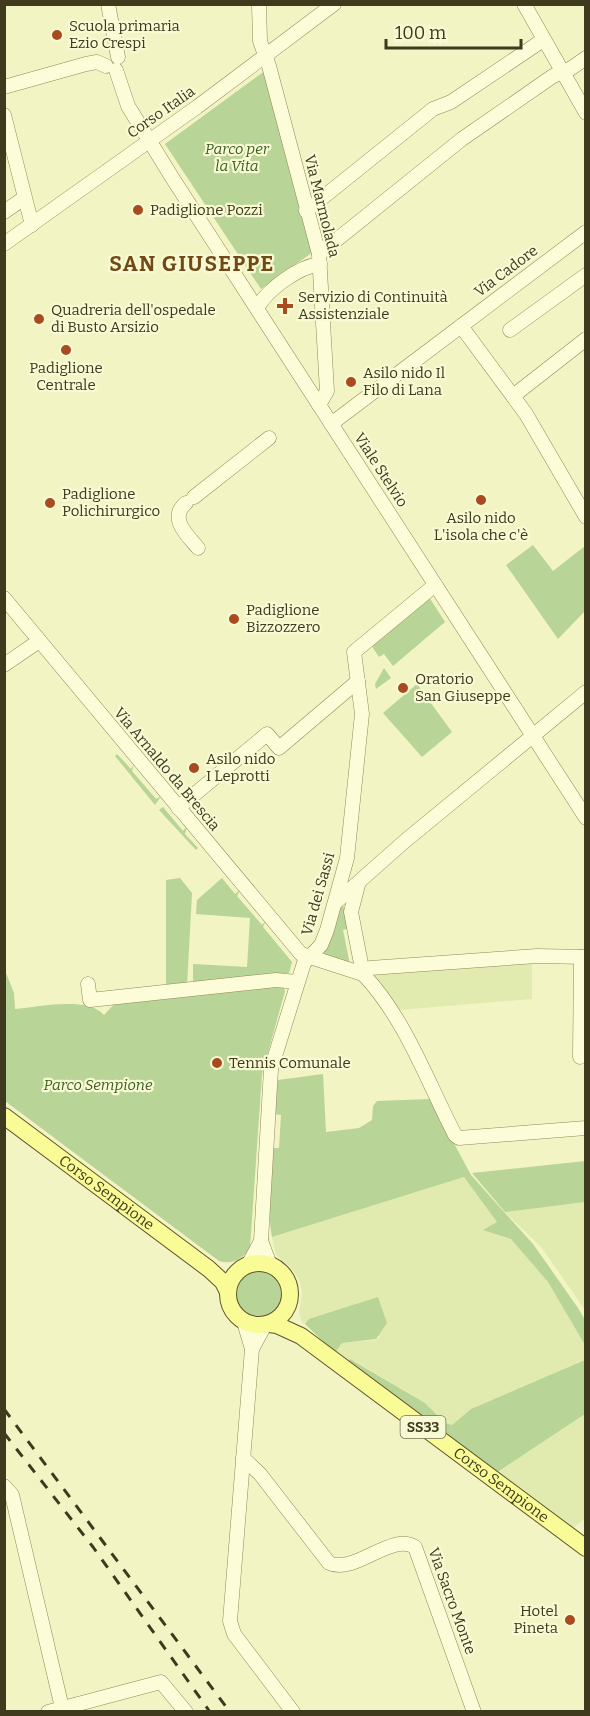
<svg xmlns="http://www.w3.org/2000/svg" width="590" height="1716" viewBox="0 0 590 1716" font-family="Bitter,serif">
	<rect width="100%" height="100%" fill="#f2f4c4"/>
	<g fill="#e1ebb0">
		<path d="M532,962V999L399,1010L373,974Z"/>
		<path d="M464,1177L498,1222L484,1230L511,1239L548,1282L585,1345V1360L471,1409L452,1425L445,1423L425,1403L355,1361L347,1362L335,1353L342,1343L376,1340L380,1336L309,1319L305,1324L302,1322L299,1314L302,1292L299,1279L291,1268L276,1255L272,1237Z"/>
		<path d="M585,1202V1310L542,1248L505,1212Z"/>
		<path d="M585,1414V1518L572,1529L496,1473Z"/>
	</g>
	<g fill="#b8d496">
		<path d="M266,70L313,252L261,289L165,144Z"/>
		<path d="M533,545L553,571L585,546V611L558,639L506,565Z"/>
		<path d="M429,597L445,622L393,666L384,654L379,657L371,645Z"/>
		<path d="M384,668L391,678L376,689L375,684Z"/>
		<path d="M417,684L452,732L422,757L383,713Z"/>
		<path d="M117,754L131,769L134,764L132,771L156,799L161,796L155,805L115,756Z"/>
		<path d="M163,807L183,831L187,826L185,834L198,848L196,850L159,810Z"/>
		<path d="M180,878L192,893L187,986L166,989V880Z"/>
		<path d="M222,878L235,894L240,890L237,896L262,925L266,921L263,927L292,962L289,973L193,985V964L247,967L250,918L196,914L197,900Z"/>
		<path d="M343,905L349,928L343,930L350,965H357L348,967L323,958L338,908Z"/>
		<path d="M4,968L14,993L15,1009C39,1007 88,996 104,1015L115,1003L283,986L285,991L262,1074L250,1248C243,1259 232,1265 219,1261L5,1101Z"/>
		<path d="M323,1074L326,1132L359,1128L372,1120L373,1106L377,1101L430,1099L471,1175L533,1244L578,1308L585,1320V1345L548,1282L511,1239L483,1230L497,1222L464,1177L272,1237C267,1208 270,1177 271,1148H279L281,1115L273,1114L278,1080Z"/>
		<path d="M585,1161V1202L505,1212L472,1173Z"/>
		<circle cx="259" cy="1294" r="26"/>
		<path d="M378,1297L387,1323L376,1339L342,1343L335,1353L305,1324L309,1319Z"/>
		<path d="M350,1359L425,1403L445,1423L452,1425L471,1409L585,1360V1414L496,1473L347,1362Z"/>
	</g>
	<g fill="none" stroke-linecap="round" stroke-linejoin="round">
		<g stroke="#918957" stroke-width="15">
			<g id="minor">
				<path d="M108,4L118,57"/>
				<path d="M259,4L260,41L269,66L319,254L327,391L319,405"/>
				<path d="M524,4L586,113"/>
				<path d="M116,70L128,106L173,179L586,818"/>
				<path d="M4,87L86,64L97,62L106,66"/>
				<path d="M4,115L32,225"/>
				<path d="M306,211L433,109L451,102L543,40"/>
				<path d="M4,212L24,198"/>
				<path d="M4,244L197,107L334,4"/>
				<path d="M319,254L462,139L553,76L570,69L586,58"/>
				<path d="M257,308C268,289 298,267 320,264"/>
				<path d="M461,326L526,414L586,517"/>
				<path d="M510,330L586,275"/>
				<path d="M513,396L586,339"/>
				<path d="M331,424L586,232"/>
				<path d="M194,497L269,438"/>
				<path d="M186,503C168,518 187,535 198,548"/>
				<path d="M4,598L301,954L363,974"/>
				<path d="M4,665L39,641"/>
				<path d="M178,808L267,734L279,748L358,681"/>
				<path d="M358,885L351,912L363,974"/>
				<path d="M335,903L405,841L586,692"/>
				<path d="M363,974C405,1018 427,1081 455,1135L459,1138L586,1128"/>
				<path d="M363,974L370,968L537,956L586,957"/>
				<path d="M88,984L90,1000L276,980L297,982"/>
				<path d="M580,1057L581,957"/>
				<path d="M261,1241L270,1265"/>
				<path d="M248,1265L261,1241L271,1069L304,963L321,945L327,930L347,858L362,714L354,652L435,585"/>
				<path d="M244,1322L252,1349"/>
				<path d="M265,1325L252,1349L230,1621L234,1634L293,1712"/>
				<path d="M243,1458L260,1474L329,1563C355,1575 391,1532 415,1547L474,1712"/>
				<path d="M4,1486L12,1495L63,1712"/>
				<path d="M48,1712L161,1682L186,1712"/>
			</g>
		</g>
		<g stroke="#5f542c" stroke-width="18">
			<g id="major">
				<path id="s1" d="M4,1116L209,1269L223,1282L228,1292"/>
				<circle cx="259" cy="1294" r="31"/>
				<path id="s2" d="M269,1324L277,1325L301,1336L586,1548"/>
			</g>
		</g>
		<use href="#minor" stroke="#fcfdd8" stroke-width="14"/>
		<use href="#major" stroke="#f9fb97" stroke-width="16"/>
		<g stroke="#3f391d" stroke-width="3" stroke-dasharray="10 10" stroke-linecap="butt">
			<path d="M4,1409L230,1712"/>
			<path d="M4,1433L93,1547L210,1712"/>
		</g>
	</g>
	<g fill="#a94b1f" stroke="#f8fad4" stroke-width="2">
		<circle cx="57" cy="35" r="6"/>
		<circle cx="138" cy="210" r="6"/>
		<path d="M282 297h6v6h6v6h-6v6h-6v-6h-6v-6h6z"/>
		<circle cx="39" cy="319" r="6"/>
		<circle cx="66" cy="350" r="6"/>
		<circle cx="351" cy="382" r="6"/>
		<circle cx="481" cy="500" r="6"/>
		<circle cx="50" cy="503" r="6"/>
		<circle cx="234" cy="619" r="6"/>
		<circle cx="403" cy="688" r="6"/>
		<circle cx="194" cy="768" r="6"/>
		<circle cx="217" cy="1063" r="6"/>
		<circle cx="570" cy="1620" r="6"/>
	</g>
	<g text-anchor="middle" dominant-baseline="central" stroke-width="4.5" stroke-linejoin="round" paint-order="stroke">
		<rect fill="#f8fad4" stroke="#767354" stroke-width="1.5" x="400.5" y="1416" width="45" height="22" rx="4.5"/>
		<g font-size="14" font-weight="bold" fill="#3f391d">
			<text x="423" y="1427">SS33</text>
		</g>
		<g font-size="15" fill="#3f391d" stroke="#f8fad4" text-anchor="start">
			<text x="69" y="26">Scuola primaria<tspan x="69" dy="17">Ezio Crespi</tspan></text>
			<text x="150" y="210">Padiglione Pozzi</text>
			<text x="298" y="297">Servizio di Continuità<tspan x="298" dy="17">Assistenziale</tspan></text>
			<text x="51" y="310">Quadreria dell'ospedale<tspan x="51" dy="17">di Busto Arsizio</tspan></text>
			<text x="66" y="368" text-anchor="middle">Padiglione<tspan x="66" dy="17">Centrale</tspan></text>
			<text x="363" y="373">Asilo nido Il<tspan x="363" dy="17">Filo di Lana</tspan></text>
			<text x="62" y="494">Padiglione<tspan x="62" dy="17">Polichirurgico</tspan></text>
			<text x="481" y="518" text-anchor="middle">Asilo nido<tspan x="481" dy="17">L'isola che c'è</tspan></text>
			<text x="246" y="610">Padiglione<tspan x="246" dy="17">Bizzozzero</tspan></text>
			<text x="415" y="679">Oratorio<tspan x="415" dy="17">San Giuseppe</tspan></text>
			<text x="206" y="759">Asilo nido<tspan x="206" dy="17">I Leprotti</tspan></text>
			<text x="229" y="1063">Tennis Comunale</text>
			<text x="558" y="1611" text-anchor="end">Hotel<tspan x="558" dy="17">Pineta</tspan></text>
		</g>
		<g font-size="15" fill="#3f391d" stroke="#f8fad4">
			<text transform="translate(161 112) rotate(-35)">Corso Italia</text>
			<text transform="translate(322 206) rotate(76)">Via Marmolada</text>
			<text transform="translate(506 271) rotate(-37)">Via Cadore</text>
			<text transform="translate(381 470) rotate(57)">Viale Stelvio</text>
			<text transform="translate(167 769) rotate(50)">Via Arnaldo da Brescia</text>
			<text transform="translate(318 894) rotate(-74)">Via dei Sassi</text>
			<text stroke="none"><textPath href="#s1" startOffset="128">Corso Sempione</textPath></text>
			<text stroke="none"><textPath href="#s2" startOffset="284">Corso Sempione</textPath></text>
			<text transform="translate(452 1601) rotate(70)">Via Sacro Monte</text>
		</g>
		<g font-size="15" font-style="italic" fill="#3b5e21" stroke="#f8fad4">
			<text x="237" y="149">Parco per<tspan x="237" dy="17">la Vita</tspan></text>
			<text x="98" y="1085">Parco Sempione</text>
		</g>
		<g font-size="21" font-weight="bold" letter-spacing="1.5" fill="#724816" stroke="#f8fad4">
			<text x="192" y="264">SAN GIUSEPPE</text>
		</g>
	</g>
	<rect width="590" height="1716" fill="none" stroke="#3f391d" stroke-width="12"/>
	<path d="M386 39v9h135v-9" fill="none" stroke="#3f391d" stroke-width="3"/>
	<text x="395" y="39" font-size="18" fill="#3f391d" stroke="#f8fad4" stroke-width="4.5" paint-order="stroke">100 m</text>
</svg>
